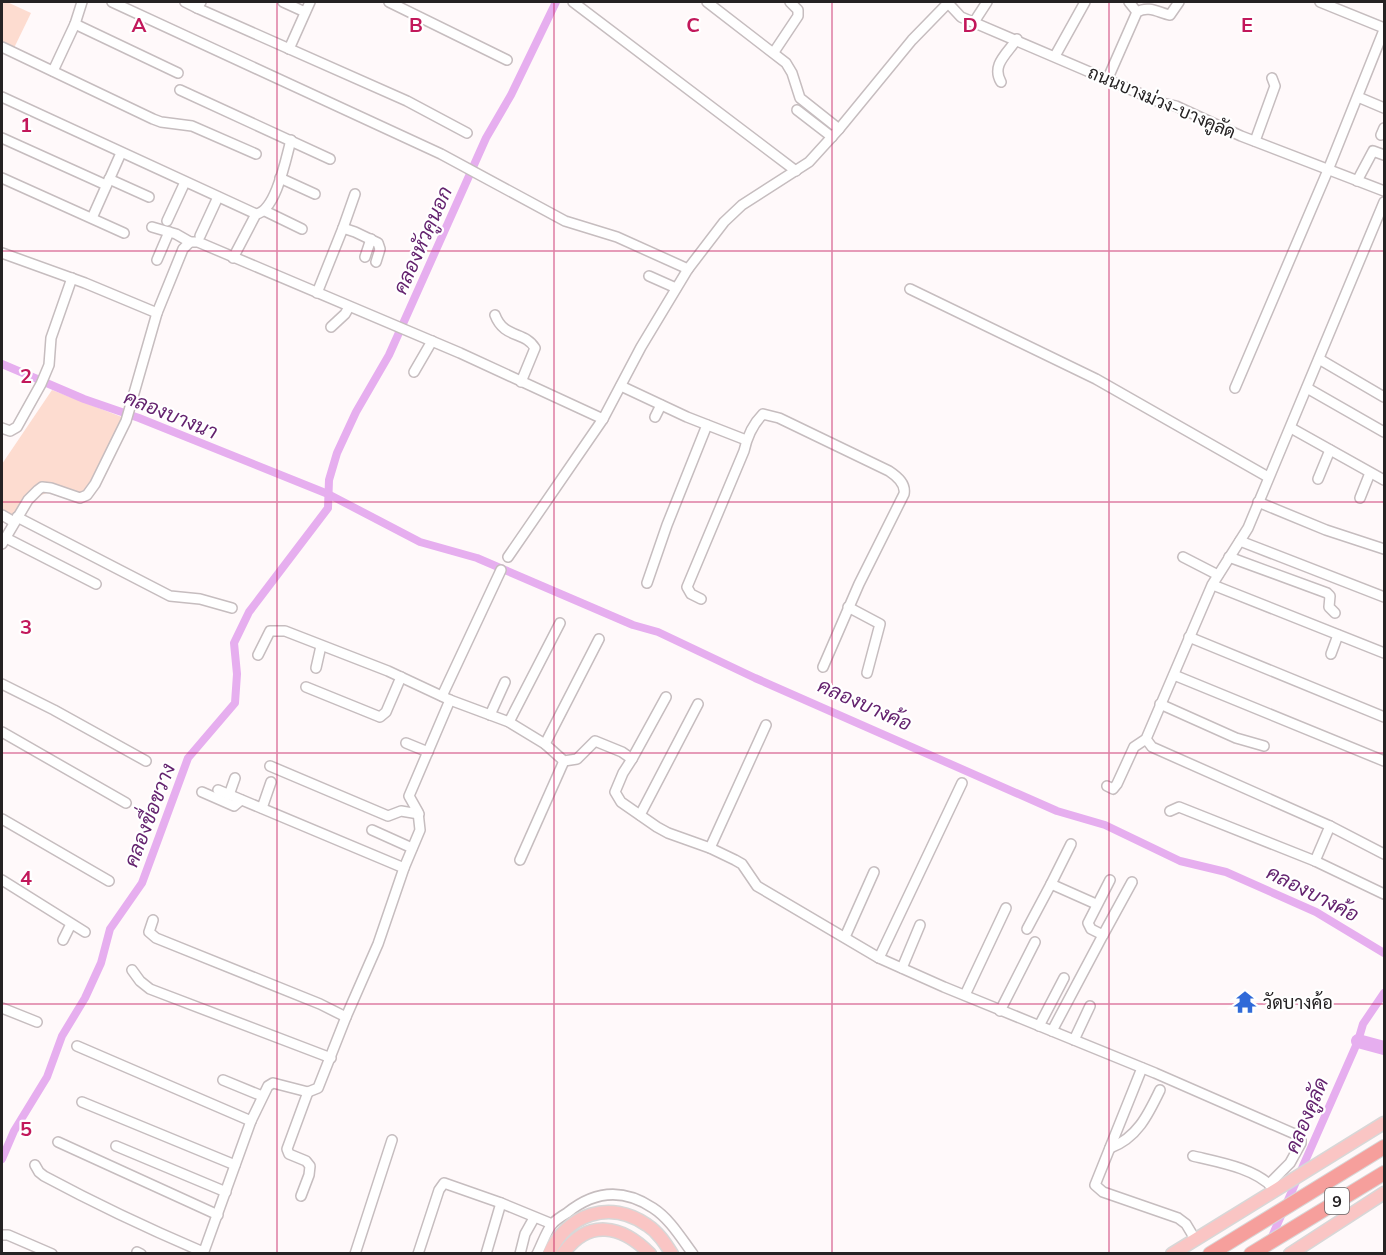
<svg xmlns="http://www.w3.org/2000/svg" width="1386" height="1255" viewBox="0 0 1386 1255" font-family="Mulish,Sarabun,sans-serif">
	<rect width="100%" height="100%" fill="#fff9fa"/>
	<g fill="#fddcd0">
		<path d="M2,2H7L31,13L14,48L2,42Z"/>
		<path d="M52,390L127,419L91,494C45,491 41,485 15,526L2,519V464Z"/>
	</g>
	<g fill="none" stroke-linecap="round" stroke-linejoin="round">
		<g stroke="#e6aeef" stroke-width="8">
			<path d="M2,364L84,399L139,418L328,494L420,542L477,558L633,625L658,632L755,678L1057,811L1105,825L1180,861L1226,872L1316,912L1384,953"/>
			<path d="M2,1159L14,1131L47,1077L62,1036L85,998L101,963L110,929L142,883L188,758L235,703L237,674L234,643L249,612L328,508L329,480L337,453L356,412L389,355L486,138L511,95L556,2"/>
			<path d="M1270,1241L1358,1041L1363,1024L1384,993"/>
		</g>
		<path stroke="#e6aeef" stroke-width="14" d="M1358,1041L1384,1048"/>
		<g stroke="#c6bdbf" stroke-width="12">
			<g id="minor">
				<path d="M112,2L441,154L565,221L617,237L688,269"/>
				<path d="M185,2L197,8L201,2"/>
				<path d="M283,2L305,12"/>
				<path d="M389,2L507,60"/>
				<path d="M573,2L796,171"/>
				<path d="M707,2L786,63L792,73L800,98L839,129"/>
				<path d="M947,2L961,17L1162,103L1176,106L1241,136L1384,191"/>
				<path d="M1129,2L1137,12"/>
				<path d="M1320,2L1384,28"/>
				<path d="M197,8L407,101L467,133"/>
				<path d="M974,22L987,2"/>
				<path d="M75,24L178,73"/>
				<path d="M2,47L153,119L161,122L192,126L256,154"/>
				<path d="M289,49L310,2"/>
				<path d="M774,52L798,16V10L790,2"/>
				<path d="M1055,56L1085,2"/>
				<path d="M53,71L75,24L82,2"/>
				<path d="M1108,78L1137,12C1149,5 1159,13 1170,15L1179,2"/>
				<path d="M1001,82C991,65 1007,54 1017,39"/>
				<path d="M180,90L330,159"/>
				<path d="M2,97L256,214C276,211 286,158 291,140"/>
				<path d="M1358,97L1384,108"/>
				<path d="M797,110L832,137"/>
				<path d="M1381,135L1384,128"/>
				<path d="M2,138L106,185"/>
				<path d="M1255,141L1275,86L1272,78"/>
				<path d="M2,178L124,233"/>
				<path d="M280,178L315,194"/>
				<path d="M109,179L149,197"/>
				<path d="M1357,181L1373,151L1384,155"/>
				<path d="M265,211L302,229"/>
				<path d="M92,218L121,153"/>
				<path d="M167,221L185,182"/>
				<path d="M152,227L176,234L190,242H198L460,353L603,419"/>
				<path d="M343,228L355,194"/>
				<path d="M200,236L218,197"/>
				<path d="M2,253L85,283L157,313"/>
				<path d="M365,257L371,239"/>
				<path d="M233,258L256,214"/>
				<path d="M157,260L169,232"/>
				<path d="M649,276L676,288"/>
				<path d="M910,289L1096,379L1268,477"/>
				<path d="M317,293L343,228L355,232L378,243L380,249L376,262"/>
				<path d="M495,315C504,339 525,331 535,348L521,382"/>
				<path d="M331,327L345,314L349,307"/>
				<path d="M1319,359L1384,397"/>
				<path d="M414,372L432,341"/>
				<path d="M621,386L687,417L746,440"/>
				<path d="M1235,388L1328,170L1384,30"/>
				<path d="M1307,388L1384,432"/>
				<path d="M655,417L661,405"/>
				<path d="M2,428L10,431L17,427L41,384L49,365L51,338L72,278"/>
				<path d="M1291,428L1384,480"/>
				<path d="M1318,479L1330,450"/>
				<path d="M1360,498L1370,473"/>
				<path d="M1258,502L1326,530L1384,549"/>
				<path d="M2,515L14,522"/>
				<path d="M17,517L170,596L200,599L232,608"/>
				<path d="M6,538L96,584"/>
				<path d="M1240,541L1384,597"/>
				<path d="M2,544L28,500L38,490L42,487L51,488L80,498L87,495L95,484L126,421L157,313L183,249L190,242"/>
				<path d="M508,557L603,419L641,347L688,269L724,222L742,205L809,162L839,129L912,40L948,3"/>
				<path d="M1183,557L1218,575"/>
				<path d="M1229,557L1327,593L1330,596L1329,607L1335,613"/>
				<path d="M647,583L667,525L707,425"/>
				<path d="M1213,585L1384,653"/>
				<path d="M701,599L691,594L687,587L744,451C747,437 753,424 763,414L779,418L889,471C898,477 906,484 904,494L859,584L823,667"/>
				<path d="M848,607L880,624L867,673"/>
				<path d="M1189,637L1384,717"/>
				<path d="M1331,654L1338,635"/>
				<path d="M258,655L270,631H285L388,671L450,700L509,722L545,744L564,761L577,759L595,741L622,752L632,759L623,773L615,792L621,802L657,827L668,833L710,848L735,860L742,864L757,886L879,958L944,987L1155,1073L1297,1135L1301,1140V1143L1290,1163L1269,1184"/>
				<path d="M316,668L321,646"/>
				<path d="M1174,675L1384,761"/>
				<path d="M2,684L54,710L146,761"/>
				<path d="M306,687L380,717L386,712L401,677"/>
				<path d="M442,696L501,570"/>
				<path d="M1160,704L1236,738L1264,746"/>
				<path d="M490,715L505,682"/>
				<path d="M509,722L560,623"/>
				<path d="M2,732L126,803"/>
				<path d="M1146,739L1152,747L1330,826L1384,854"/>
				<path d="M406,743L428,752"/>
				<path d="M545,744L599,639"/>
				<path d="M632,759L666,697"/>
				<path d="M270,766L388,816L401,811L419,814"/>
				<path d="M1107,786L1113,789L1117,784L1134,747L1146,739L1212,585L1248,528L1384,202"/>
				<path d="M218,790L404,868"/>
				<path d="M202,792L234,806L241,800"/>
				<path d="M229,795L235,778"/>
				<path d="M262,808L271,782"/>
				<path d="M1170,811L1179,807L1315,861L1384,894"/>
				<path d="M640,815L698,704"/>
				<path d="M2,819L109,881"/>
				<path d="M372,830L412,848"/>
				<path d="M710,848L766,725"/>
				<path d="M520,860L564,761"/>
				<path d="M1315,861L1330,826"/>
				<path d="M2,880L85,932"/>
				<path d="M1051,884L1071,844"/>
				<path d="M153,920L149,932L156,938L320,1004L346,1017"/>
				<path d="M1027,929L1051,884L1096,904"/>
				<path d="M1103,935L1132,882"/>
				<path d="M845,937L874,872"/>
				<path d="M63,940L71,924"/>
				<path d="M879,958L962,783"/>
				<path d="M902,968L920,925"/>
				<path d="M132,970L140,981L150,989L331,1058"/>
				<path d="M965,995L1006,908"/>
				<path d="M2,1008L37,1022"/>
				<path d="M1000,1011L1035,942"/>
				<path d="M1039,1026L1064,978"/>
				<path d="M1052,1031L1103,935L1091,929L1088,923L1110,880"/>
				<path d="M1074,1040L1090,1006"/>
				<path d="M77,1046L251,1121"/>
				<path d="M1142,1068L1095,1185L1103,1192L1178,1218L1186,1224L1195,1239"/>
				<path d="M223,1080L262,1096"/>
				<path d="M82,1102L235,1165"/>
				<path d="M58,1142L218,1215"/>
				<path d="M116,1146L226,1192"/>
				<path d="M1110,1148C1137,1138 1148,1115 1160,1090"/>
				<path d="M1193,1156C1218,1162 1255,1168 1273,1188"/>
				<path d="M35,1165L39,1172L44,1176C96,1204 149,1229 203,1252"/>
				<path d="M301,1196L309,1175L310,1166L306,1161L289,1154L287,1149L308,1092"/>
				<path d="M2,1235H8L52,1254"/>
				<path d="M137,1252L141,1254"/>
				<path d="M203,1254L251,1121L268,1086L273,1083L308,1092L318,1088L346,1017L378,944L404,868L420,830L418,812L409,796L450,700"/>
				<path d="M355,1254L392,1140"/>
				<path d="M418,1254L439,1190L444,1183L501,1203L552,1224"/>
				<path d="M486,1254L501,1203"/>
				<path d="M520,1254L525,1234L534,1218"/>
				<path d="M537,1254C542,1244 546,1232 552,1224C556,1220 562,1216 567,1213C594,1191 623,1188 653,1208C670,1219 681,1238 693,1254"/>
			</g>
		</g>
		<g stroke="#d8d7d7" stroke-width="15">
			<g id="major">
				<path d="M549,1254C567,1214 610,1199 647,1225C658,1232 665,1243 672,1254"/>
				<path d="M563,1254C588,1218 622,1225 650,1254"/>
				<path d="M1172,1254L1384,1123"/>
				<path d="M1290,1254L1384,1193"/>
			</g>
		</g>
		<g stroke="#d8d7d7" stroke-width="16">
			<g id="highway">
				<path d="M1210,1254L1384,1147"/>
				<path d="M1251,1254L1384,1173"/>
			</g>
		</g>
		<use href="#minor" stroke="#fff" stroke-width="9"/>
		<use href="#major" stroke="#fac5c4" stroke-width="12"/>
		<use href="#highway" stroke="#f69f9c" stroke-width="14"/>
	</g>
	<path fill="none" stroke="#c2185b" stroke-width="1.5" stroke-opacity="0.55" d="M277,2V1254M554,2V1254M832,2V1254M1109,2V1254M2,251H1384M2,502H1384M2,753H1384M2,1004H1384"/>
	<defs>
		<g id="temple-bare" transform="scale(1.8)"><path d="M0-6L5-2H3V0L6.5 2.5H4V6H1.5V3h-3V6H-4V2.5H-6.5L-3 0V-2H-5Z" fill="#306ad8" stroke="#fff" stroke-width="2.5" paint-order="stroke"/></g>
	</defs>
	<g fill-rule="evenodd">
		<use href="#temple-bare" x="1245" y="1002"/>
	</g>
	<g text-anchor="middle" dominant-baseline="central" stroke-width="4.5" stroke-linejoin="round" paint-order="stroke">
		<rect fill="#fff" stroke="#666465" stroke-width="1.5" x="1325" y="1188" width="24" height="26" rx="4.5"/>
		<g font-size="16" font-weight="bold" fill="#252223">
			<text x="1337" y="1201">9</text>
		</g>
		<g font-size="18" fill="#252223" stroke="#fff">
			<text transform="translate(1162 102) rotate(23)">ถนนบางม่วง-บางคูลัด</text>
		</g>
		<g font-size="18" fill="#252223" stroke="#fff" text-anchor="start">
			<text x="1263" y="1002">วัดบางค้อ</text>
		</g>
		<g font-size="20" font-style="italic" fill="#64236f" stroke="#fff">
			<text transform="translate(422 240) rotate(-66)">คลองหัวคูนอก</text>
			<text transform="translate(171 414) rotate(22)">คลองบางนา</text>
			<text transform="translate(865 704) rotate(24)">คลองบางค้อ</text>
			<text transform="translate(149 815) rotate(-69)">คลองขื่อขวาง</text>
			<text transform="translate(1313 893) rotate(27)">คลองบางค้อ</text>
			<text transform="translate(1306 1115) rotate(-67)">คลองคูลัด</text>
		</g>
	</g>
	<g font-size="20" text-anchor="middle" font-weight="bold" fill="#c2185b" stroke="#fff" stroke-width="4.5" stroke-linejoin="round" paint-order="stroke">
		<text x="139" y="32">A</text>
		<text x="416" y="32">B</text>
		<text x="693" y="32">C</text>
		<text x="970" y="32">D</text>
		<text x="1247" y="32">E</text>
		<text x="26" y="132">1</text>
		<text x="26" y="383">2</text>
		<text x="26" y="634">3</text>
		<text x="26" y="885">4</text>
		<text x="26" y="1136">5</text>
	</g>
	<rect width="1386" height="1255" fill="none" stroke="#252223" stroke-width="6"/>
</svg>
